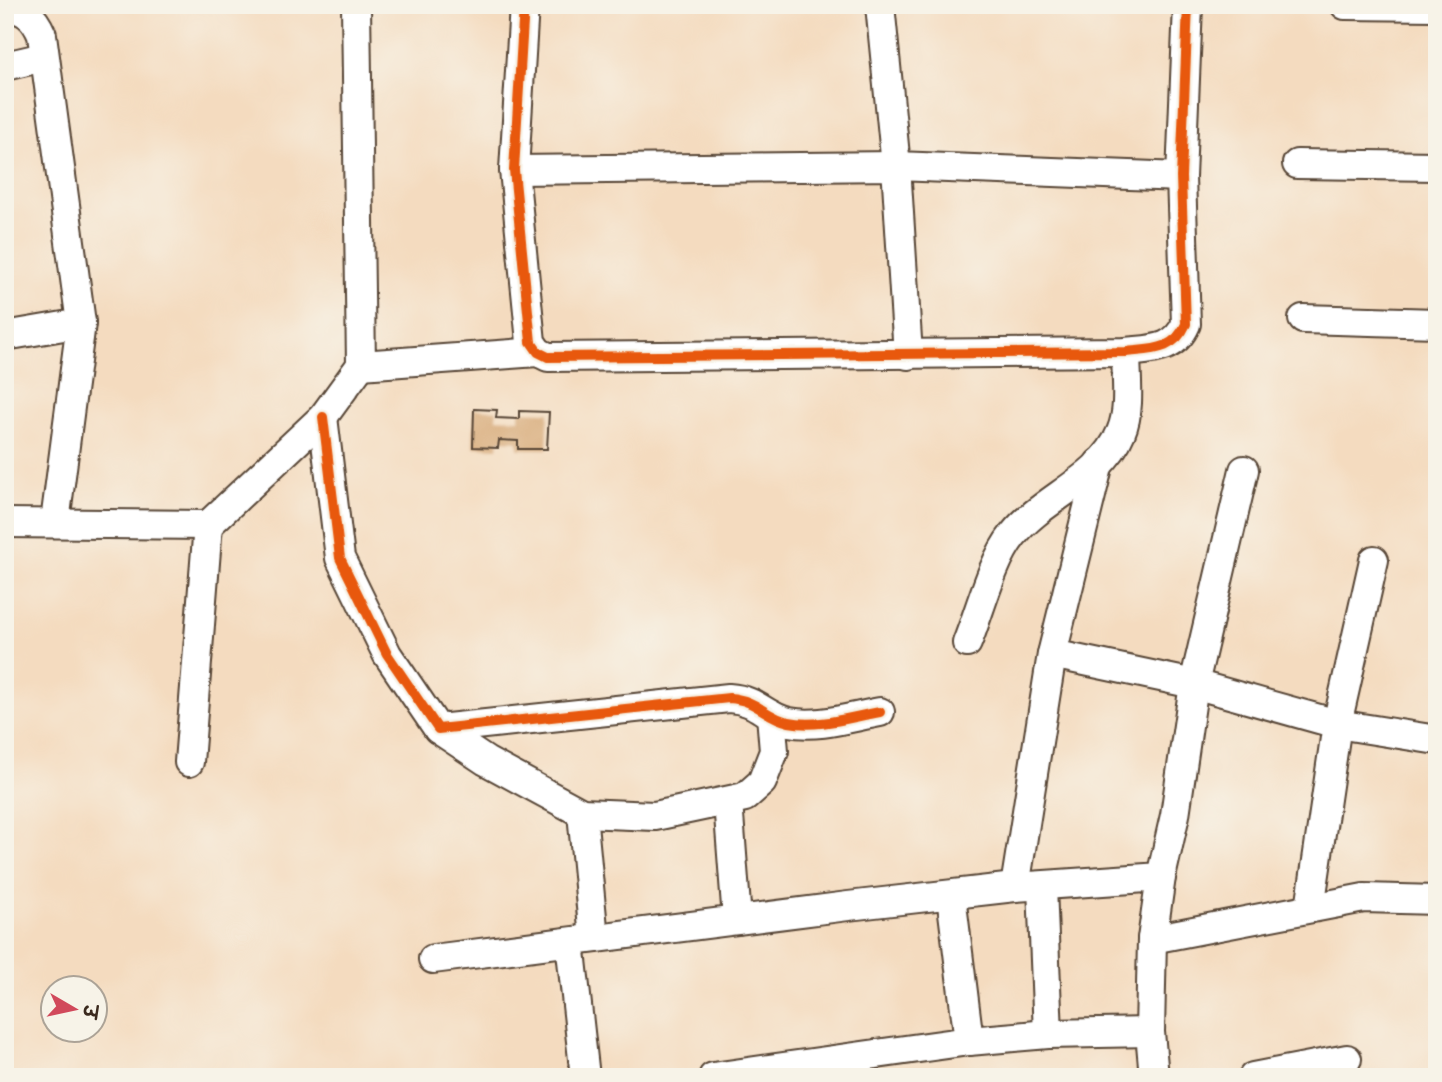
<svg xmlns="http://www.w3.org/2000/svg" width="1442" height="1082" viewBox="0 0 1442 1082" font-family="Mynerve,'Playpen Sans Deva',sans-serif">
	<rect width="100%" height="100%" fill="#f7f3e8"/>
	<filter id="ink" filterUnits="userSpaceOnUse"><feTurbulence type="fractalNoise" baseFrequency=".0143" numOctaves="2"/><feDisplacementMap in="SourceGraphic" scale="14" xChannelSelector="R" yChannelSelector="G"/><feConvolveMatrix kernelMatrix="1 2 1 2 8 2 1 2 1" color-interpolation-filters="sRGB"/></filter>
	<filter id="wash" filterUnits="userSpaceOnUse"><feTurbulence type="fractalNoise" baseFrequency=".00686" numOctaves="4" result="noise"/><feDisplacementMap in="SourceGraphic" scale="28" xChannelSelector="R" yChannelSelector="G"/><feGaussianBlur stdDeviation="1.57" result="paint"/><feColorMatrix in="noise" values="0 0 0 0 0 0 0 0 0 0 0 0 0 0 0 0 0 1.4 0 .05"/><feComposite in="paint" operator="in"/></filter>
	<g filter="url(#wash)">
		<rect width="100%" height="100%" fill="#f4dbbf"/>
		<g id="blocks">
			<path fill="#d6a571" d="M474,409L497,410L496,418L519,419V411L549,412L547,449H518V441L499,440L498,448L473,447Z"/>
		</g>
	</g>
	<g filter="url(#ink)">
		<use href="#blocks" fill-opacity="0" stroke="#574536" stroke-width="2"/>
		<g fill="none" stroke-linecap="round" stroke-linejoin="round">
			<g stroke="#574536" stroke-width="32">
				<g id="street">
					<path d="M356,5L361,365L538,352"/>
					<path d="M524,5L514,170L531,342L538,352L548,357L1126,352C1152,349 1174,351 1186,324L1181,177L1188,5"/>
					<path d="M880,5L896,166L908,355"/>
					<path d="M1345,5L1437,6"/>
					<path d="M5,6C26,10 34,16 42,35L81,323L55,522"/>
					<path d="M5,66L44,57"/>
					<path d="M1297,164L1437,166"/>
					<path d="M514,170L896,166L1181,177"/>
					<path d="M1303,319L1437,323"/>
					<path d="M5,336L81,323"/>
					<path d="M323,417L340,558L387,654L438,729L729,698C759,700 764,717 789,722C818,728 851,717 880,712"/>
					<path d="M5,523L208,525L323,417L361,365"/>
					<path d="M967,643C980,611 992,561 1013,535C1043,497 1102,479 1121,432C1131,409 1126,377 1126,352"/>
					<path d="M1052,654L1194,684L1337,724L1437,740"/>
					<path d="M438,729L486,761L582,813L655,816L745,797L762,782L774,751L771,715"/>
					<path d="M189,762L208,525"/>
					<path d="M728,802L737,920"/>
					<path d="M582,813L594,938"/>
					<path d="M1015,887L1052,654L1099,463"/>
					<path d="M1042,887L1048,1034"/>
					<path d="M951,896L969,1041"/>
					<path d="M1310,908L1337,724L1374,560"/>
					<path d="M1152,939L1364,898L1437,900"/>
					<path d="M570,942L585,1077"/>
					<path d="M433,959L848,906L1015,887L1161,877"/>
					<path d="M713,1077L969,1041L1048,1034L1150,1032"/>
					<path d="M1154,1077L1150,1032L1152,939L1161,877L1175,815L1194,684L1244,470"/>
					<path d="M1253,1077L1347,1059"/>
				</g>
			</g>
			<use href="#street" stroke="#fff" stroke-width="28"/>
			<g stroke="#f7f3e8" stroke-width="15">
				<g id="cycleway">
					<path d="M524,5L514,170L531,342L538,352L548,357L1126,352C1152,349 1174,351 1186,324L1181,177L1188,5"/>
					<path d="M323,417L340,558L387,654L438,729L729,698C759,700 764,717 789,722C818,728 851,717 880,712"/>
				</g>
			</g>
			<use href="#cycleway" stroke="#e8590c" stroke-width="10"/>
		</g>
	</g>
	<rect width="1442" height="1082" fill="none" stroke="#f7f3e8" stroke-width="28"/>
	<g transform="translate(74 1009) rotate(99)"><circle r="33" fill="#f7f3e8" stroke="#aca397" stroke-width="2"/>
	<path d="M0-5L12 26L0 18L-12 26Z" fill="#d1495b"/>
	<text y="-10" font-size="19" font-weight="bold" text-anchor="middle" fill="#3b2a1e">उ</text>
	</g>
</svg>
